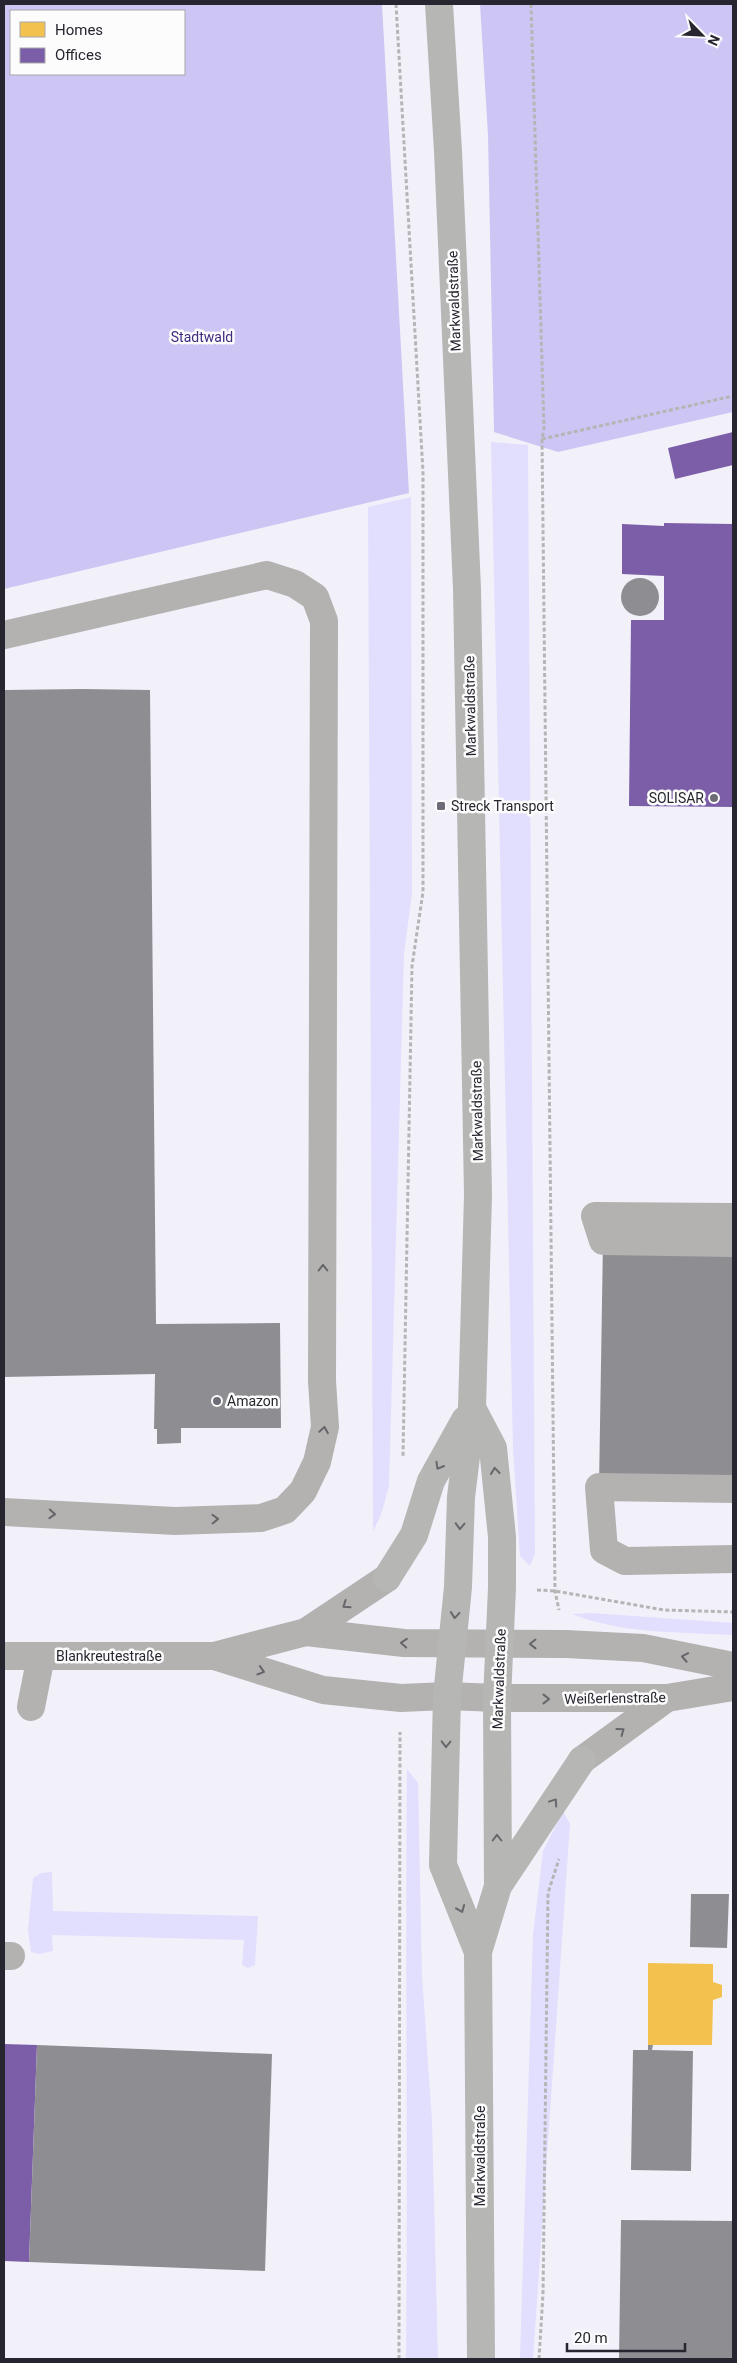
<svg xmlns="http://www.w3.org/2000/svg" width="737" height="2363" viewBox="0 0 737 2363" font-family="Roboto,sans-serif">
	<rect width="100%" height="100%" fill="#f2f1fa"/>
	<g fill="#e2defd">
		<path d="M491,442L528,445L535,1554L530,1566L520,1556L513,1448Z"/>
		<path d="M411,497L412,893L404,954L389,1486L381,1515L373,1531L368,507Z"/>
		<path d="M591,1613L733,1623V1635C681,1632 621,1634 572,1614Z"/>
		<path d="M407,1769L418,1783L422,1975L432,2121L438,2359H406C408,2163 405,1966 407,1769Z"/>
		<path d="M563,1811L570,1824L533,2359H520L533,1935L543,1851Z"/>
		<path d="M52,1872L53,1911L258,1916L255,1965L248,1968L242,1965L244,1940L52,1935L53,1951L39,1954L31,1952L28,1930L33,1878L41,1873Z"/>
	</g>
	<g fill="#cdc6f4" fill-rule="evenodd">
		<path d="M4,4H382L409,493L4,589ZM11,11H184V74H11Z"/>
		<path d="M480,4H733V412L558,452L494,432L488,135Z"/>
	</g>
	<path fill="#f2c14e" d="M648,1963L713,1964V1982L722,1985V1997L713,2000L712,2045H648Z"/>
	<g fill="#7b5ea7">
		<path d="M733,432V465L675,479L668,448Z"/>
		<path d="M664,523L733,524V807L629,806L631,620H664V576L622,574V524L664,526Z"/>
		<path d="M4,2044L37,2045L29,2262L4,2261Z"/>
	</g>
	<g fill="#8d8d92">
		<circle cx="640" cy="597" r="19"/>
		<path d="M82,689L150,690L156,1324L280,1323L281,1428H181V1443L157,1444V1429H154L155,1374L4,1377V690Z"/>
		<path d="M603,1241L733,1243V1489L599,1487Z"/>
		<path d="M691,1894H729L727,1948L690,1947Z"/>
		<path d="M37,2045L272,2054L265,2271L29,2262Z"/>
		<path d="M648,2045H653L652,2050L693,2051L691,2171L631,2170L633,2050H648Z"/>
		<path d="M621,2220L733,2221V2359H619Z"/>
	</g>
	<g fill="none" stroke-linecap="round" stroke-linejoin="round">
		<g stroke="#b5b5b6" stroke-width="3" stroke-dasharray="4 2.5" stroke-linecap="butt">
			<path d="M396,4L423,472V892L412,966L403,1456"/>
			<path d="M531,4L544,428L542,439L555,1591L559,1610"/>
			<path d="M542,439L733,396"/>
			<path d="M537,1590L555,1591L664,1610L733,1612"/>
			<path d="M399,2359L400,1732"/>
			<path d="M539,2359L543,2294L548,1893L559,1859"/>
		</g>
		<g stroke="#b3b2b0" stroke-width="28">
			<path d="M4,635L267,575L295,584L315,597L324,621L322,1381L325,1427L317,1462L303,1491L285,1510L261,1518L175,1521L4,1512"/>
			<path d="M733,1217L595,1216L603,1241L733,1243"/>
			<path d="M733,1489L599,1487L604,1550L625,1561L733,1559"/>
			<path d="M306,1632L404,1643L566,1644L643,1648L733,1666"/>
			<path d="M4,1656H214L306,1632L387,1578"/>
			<path d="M214,1656L323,1690L401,1698L447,1696L497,1698H667L733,1687"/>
			<path d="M31,1707L41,1656"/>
			<path d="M582,1760L667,1698"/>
			<path d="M4,1956H11"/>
		</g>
		<g stroke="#b6b6b5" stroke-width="28">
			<path d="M439,4L448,151L467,589L478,1195L472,1408L461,1497L458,1587L447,1696L443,1865L478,1952"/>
			<path d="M472,1408L493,1448L502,1537V1588L497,1698L498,1886L478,1952L481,2359"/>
			<path d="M387,1578L414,1535L431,1481L465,1420"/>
			<path d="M498,1886L582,1760"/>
		</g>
	</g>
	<defs><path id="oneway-chevron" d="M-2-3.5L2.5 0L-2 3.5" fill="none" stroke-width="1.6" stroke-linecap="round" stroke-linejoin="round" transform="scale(1.25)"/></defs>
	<g stroke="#66656a">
		<use href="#oneway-chevron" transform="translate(323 1268) rotate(-90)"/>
		<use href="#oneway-chevron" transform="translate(324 1430) rotate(-81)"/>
		<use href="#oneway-chevron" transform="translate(52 1514) rotate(3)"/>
		<use href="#oneway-chevron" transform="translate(215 1519) rotate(-2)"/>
		<use href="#oneway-chevron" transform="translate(346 1605) rotate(146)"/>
		<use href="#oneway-chevron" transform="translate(404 1643) rotate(-176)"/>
		<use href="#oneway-chevron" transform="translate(533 1644) rotate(179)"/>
		<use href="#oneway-chevron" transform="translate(685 1657) rotate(-169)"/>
		<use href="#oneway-chevron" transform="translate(261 1671) rotate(17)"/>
		<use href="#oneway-chevron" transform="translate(546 1699)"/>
		<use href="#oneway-chevron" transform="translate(621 1731) rotate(-36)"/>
	</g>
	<g stroke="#67676c">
		<use href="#oneway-chevron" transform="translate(439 1466) rotate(120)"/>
		<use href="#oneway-chevron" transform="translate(495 1471) rotate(-96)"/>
		<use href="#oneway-chevron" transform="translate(460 1526) rotate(92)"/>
		<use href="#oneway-chevron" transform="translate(455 1615) rotate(95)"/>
		<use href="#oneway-chevron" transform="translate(446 1744) rotate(91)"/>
		<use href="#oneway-chevron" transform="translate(554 1802) rotate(-56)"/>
		<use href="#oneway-chevron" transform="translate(497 1838) rotate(-90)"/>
		<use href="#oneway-chevron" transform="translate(461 1909) rotate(68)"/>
	</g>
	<g fill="#6e6d77" stroke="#fcfcfc" stroke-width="2">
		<circle cx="714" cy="798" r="5"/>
		<rect x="436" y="801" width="10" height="10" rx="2.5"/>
		<circle cx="217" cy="1401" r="5"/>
	</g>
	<g text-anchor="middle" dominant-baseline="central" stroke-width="5" stroke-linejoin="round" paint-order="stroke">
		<g font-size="14" fill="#272630" stroke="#fcfcfc">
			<text transform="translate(454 301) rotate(-92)">Markwaldstraße</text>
			<text transform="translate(470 706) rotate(-91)">Markwaldstraße</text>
			<text transform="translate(477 1111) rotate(-91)">Markwaldstraße</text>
			<text x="109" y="1656">Blankreutestraße</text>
			<text transform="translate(499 1679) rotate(-88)">Markwaldstraße</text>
			<text transform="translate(615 1698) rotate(-1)">Weißerlenstraße</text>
			<text transform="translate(480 2156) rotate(-90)">Markwaldstraße</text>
		</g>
		<g font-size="14" fill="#412a80" stroke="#fcfcfc">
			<text x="202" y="337">Stadtwald</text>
		</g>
		<g font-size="14" fill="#272630" stroke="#fcfcfc" text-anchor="start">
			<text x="704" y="798" text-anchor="end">SOLISAR</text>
			<text x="451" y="806">Streck Transport</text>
			<text x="227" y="1401">Amazon</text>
		</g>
	</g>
	<rect width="737" height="2363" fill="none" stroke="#272630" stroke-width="10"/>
	<rect x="10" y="10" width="175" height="65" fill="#fcfcfc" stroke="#a7a6aa"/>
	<rect x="20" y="22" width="25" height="15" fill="#f2c14e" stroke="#a7a6aa"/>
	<text x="55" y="35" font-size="15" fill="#272630">Homes</text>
	<rect x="20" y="48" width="25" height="15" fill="#7b5ea7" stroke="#a7a6aa"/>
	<text x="55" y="60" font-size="15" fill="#272630">Offices</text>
	<g transform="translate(702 35) rotate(114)" stroke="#fcfcfc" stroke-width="4" paint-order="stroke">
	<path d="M0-4L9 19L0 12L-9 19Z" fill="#272630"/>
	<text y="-8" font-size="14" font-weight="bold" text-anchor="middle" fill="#272630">N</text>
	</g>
	<path d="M567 2343v8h118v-8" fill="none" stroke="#272630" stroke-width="2.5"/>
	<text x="574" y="2343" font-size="15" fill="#272630" stroke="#fcfcfc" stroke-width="4" paint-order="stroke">20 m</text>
</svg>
